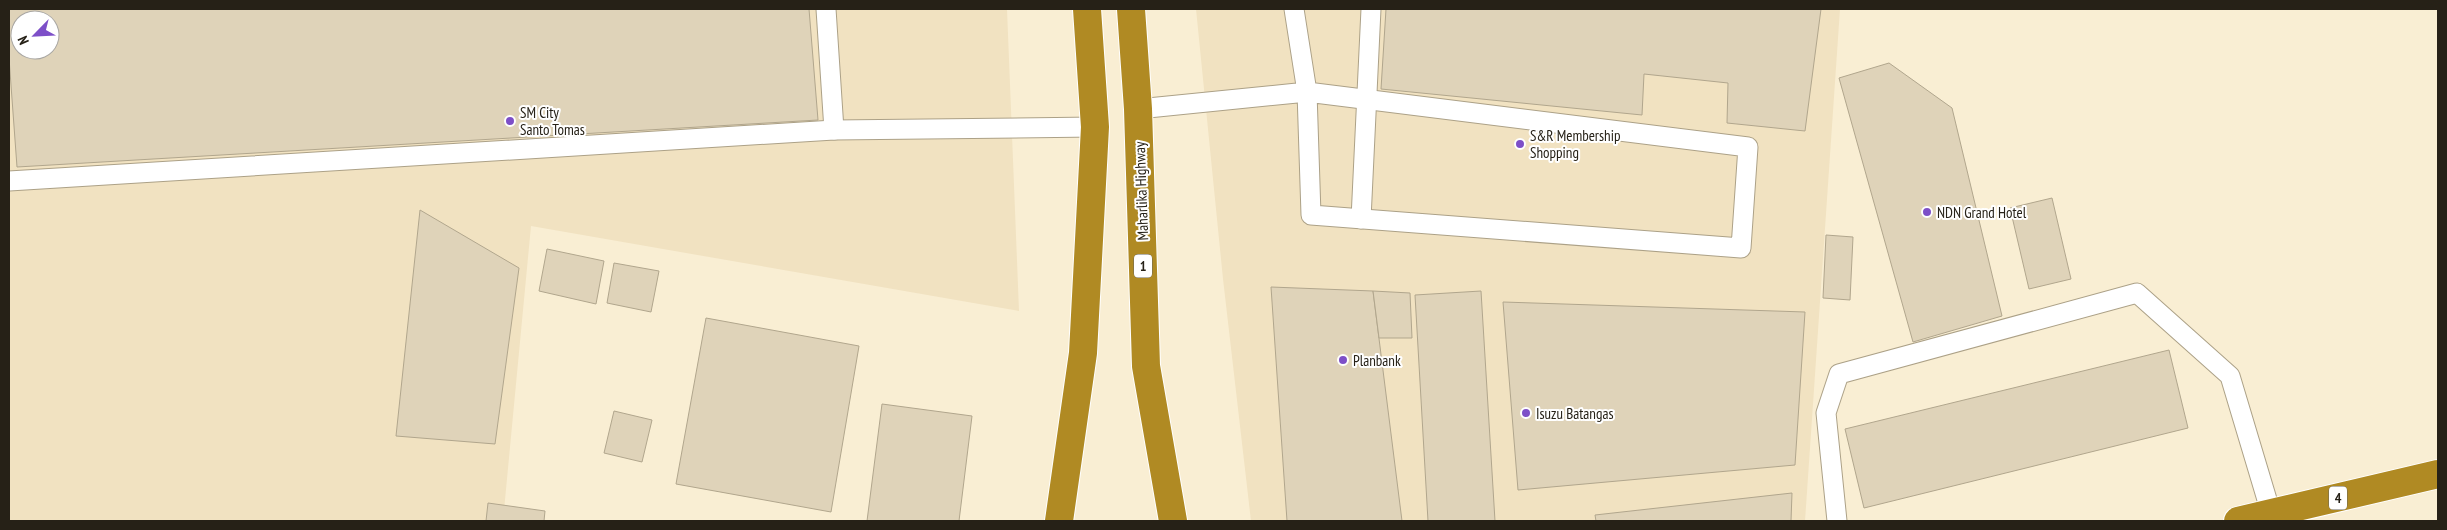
<svg xmlns="http://www.w3.org/2000/svg" width="2447" height="530" viewBox="0 0 2447 530" font-family="'PT Sans Narrow',sans-serif">
	<rect width="100%" height="100%" fill="#f9eed3"/>
	<g fill="#f1e2c1" fill-rule="evenodd">
		<path d="M9,9H1007L1019,311L531,226L503,521H9ZM20,20H50V50H20Z"/>
		<path d="M1196,9H1840L1805,521H1251L1223,279Z"/>
	</g>
	<g fill="#dfd3b9" stroke="#b1a68d" fill-rule="evenodd">
		<path d="M9,9H809L818,120L17,167L9,58ZM20,20H50V50H20Z"/>
		<path d="M1386,9H1821L1805,131L1727,123L1728,83L1644,74L1642,115L1381,89Z"/>
		<path d="M1889,63L1952,108L2002,316L1913,342L1839,78Z"/>
		<path d="M2052,198L2071,279L2029,289L2010,208Z"/>
		<path d="M420,210L519,268L495,444L396,436Z"/>
		<path d="M1826,235L1853,237L1850,300L1823,298Z"/>
		<path d="M547,249L604,261L596,304L539,291Z"/>
		<path d="M614,263L659,271L651,312L607,303Z"/>
		<path d="M1271,287L1373,291L1402,521H1287Z"/>
		<path d="M1373,291L1410,293L1412,338H1379Z"/>
		<path d="M1481,291L1495,521H1428L1415,295Z"/>
		<path d="M1503,302L1805,312L1795,465L1518,490Z"/>
		<path d="M706,318L859,346L831,512L676,484Z"/>
		<path d="M2169,350L2188,428L1864,508L1845,429Z"/>
		<path d="M882,404L972,416L959,521H867Z"/>
		<path d="M614,411L652,420L642,462L604,453Z"/>
		<path d="M1792,493L1791,521H1596L1595,515Z"/>
		<path d="M488,503L545,511L544,521H486Z"/>
	</g>
	<g fill="none" stroke-linecap="round" stroke-linejoin="round">
		<g stroke="#aca187" stroke-width="21">
			<g id="lane">
				<path d="M826,9L834,130"/>
				<path d="M1138,109L1307,92L1748,147L1741,248L1311,215L1307,92L1294,9"/>
				<path d="M9,181L834,130L1095,127"/>
				<path d="M1361,219L1371,9"/>
				<path d="M1837,521L1826,413L1839,374L2137,293L2230,376L2271,513"/>
			</g>
		</g>
		<g stroke="#fff" stroke-width="30">
			<g id="highway">
				<path d="M1131,9L1138,109L1146,366L1173,521"/>
				<path d="M1059,521L1083,353L1095,127L1087,9"/>
				<path d="M2238,521L2438,474"/>
			</g>
		</g>
		<use href="#lane" stroke="#fff" stroke-width="19"/>
		<use href="#highway" stroke="#b08a23" stroke-width="28"/>
	</g>
	<g fill="#7d4fc8" stroke="#fff" stroke-width="2">
		<circle cx="510" cy="121" r="5"/>
		<circle cx="1520" cy="144" r="5"/>
		<circle cx="1927" cy="212" r="5"/>
		<circle cx="1343" cy="360" r="5"/>
		<circle cx="1526" cy="413" r="5"/>
	</g>
	<g text-anchor="middle" dominant-baseline="central" stroke-width="4" stroke-linejoin="round" paint-order="stroke">
		<g fill="#fff" stroke="#67645d" stroke-width="1">
			<rect x="1134" y="254.5" width="18" height="23" rx="4"/>
			<rect x="2329" y="486.5" width="18" height="23" rx="4"/>
		</g>
		<g font-size="14" font-weight="bold" fill="#262117">
			<text x="1143" y="266">1</text>
			<text x="2338" y="498">4</text>
		</g>
		<g font-size="15" fill="#262117" stroke="#fff" text-anchor="start">
			<text x="520" y="112">SM City<tspan x="520" dy="17">Santo Tomas</tspan></text>
			<text x="1530" y="135">S&amp;R Membership<tspan x="1530" dy="17">Shopping</tspan></text>
			<text x="1937" y="212">NDN Grand Hotel</text>
			<text x="1353" y="360">Planbank</text>
			<text x="1536" y="413">Isuzu Batangas</text>
		</g>
		<g font-size="15" fill="#262117" stroke="#fff">
			<text transform="translate(1141 191) rotate(-92)">Maharlika Highway</text>
		</g>
	</g>
	<rect width="2447" height="530" fill="none" stroke="#262117" stroke-width="20"/>
	<g transform="translate(35 35) rotate(246)"><circle r="24" fill="#ffffff" stroke="#a8a6a2"/>
	<path d="M0-4L9 19L0 12L-9 19Z" fill="#7d4fc8"/>
	<text y="-8" font-size="14" font-weight="bold" text-anchor="middle" fill="#262117">N</text>
	</g>
</svg>
